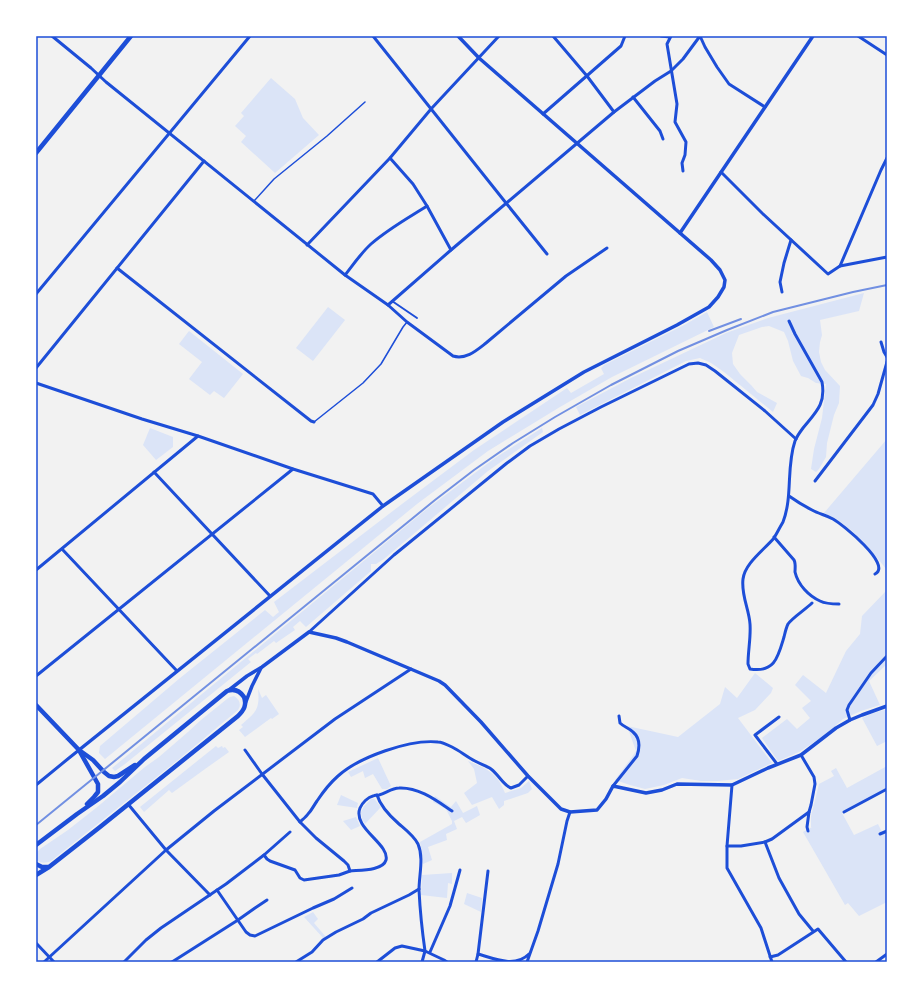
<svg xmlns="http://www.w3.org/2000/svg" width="923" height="998" viewBox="0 0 923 998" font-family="'Alegreya Sans',sans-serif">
	<rect width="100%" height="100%" fill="#f2f2f2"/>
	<g fill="#dbe4f7">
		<path d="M271,78L295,99L303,118L319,135L275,173L241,142L246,136L235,126L244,116L241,113Z"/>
		<path d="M864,293L859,311L820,320L822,335L820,342L819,352L821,362L825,370L840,386L839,403L834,415L827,443L826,457L819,469L816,472L811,469L814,449L822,418L826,384L816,383L808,378L801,376L793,361L788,341L784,332L769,326L762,327L739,335L732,353L733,364L740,374L751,385L757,392L777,403L773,412L724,372L711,363L700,358L686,361L580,415L576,407L631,378L726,333L768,318Z"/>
		<path d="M328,307L345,320L313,361L296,348Z"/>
		<path d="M707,312L714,327L612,377L560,407L488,451L417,504L105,759L99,753L100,746L180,678L265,610L273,617L279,612L274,602L402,504L474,450L567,388L571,393L604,374L601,368L604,365L686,324Z"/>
		<path d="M189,331L243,374L224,398L214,391L210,395L189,379L202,362L179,344Z"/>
		<path d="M150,428L173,437V447L156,460L143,445Z"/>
		<path d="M542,428L543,432L488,471L384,559L376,564H371V571L306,627L300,621L293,627L295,630L276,643L274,641L257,654L256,653L248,659L251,662L125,764L115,771L112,768L428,508L495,458Z"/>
		<path d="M887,439V570C869,547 850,524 824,513Z"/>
		<path d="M887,590V664L869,681L880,705L861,711L843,719L825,735L799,752L778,761L762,738L787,719L797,729L810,718L802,708L811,701L795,685L803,675L826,693L846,651L860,634L862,616Z"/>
		<path d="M755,673L773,688L771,693L755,710L738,718L772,763L738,779L718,781H701L682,778L664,785L645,789L630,785L615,780L632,757L636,751L627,726L678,737L720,704L725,687L737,698Z"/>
		<path d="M258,689L262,698L266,695L279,714L272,719L271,718L245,737L239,730L243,727L241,725C256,712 260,710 258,689Z"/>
		<path d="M234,696C239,699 242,704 238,710L178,760L51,861C40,866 30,859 40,849L68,830L96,808L145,767L159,757L188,732L201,720L227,699L230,697Z"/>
		<path d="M887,709V741L877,746L862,718L871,714Z"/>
		<path d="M216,746L218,748L222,746L223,748L225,747L229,752L205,769L172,793L169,790L144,812L140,807Z"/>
		<path d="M378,758L391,786L387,789H382L373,774L365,778L363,771L351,777L348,772Z"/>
		<path d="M468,761C487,769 497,772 505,793L521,788L529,781L532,789L528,793L504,801V805L499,809L492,797L472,805L464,793L477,783L474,769Z"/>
		<path d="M887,766V788L842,813L854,835L878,824L883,834L887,832V902L859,916L848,903L845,905L803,832L812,827H811V816L819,784L834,776L831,771L836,768L847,788Z"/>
		<path d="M341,795L358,803L357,808L337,805Z"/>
		<path d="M435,796L451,807L456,801L463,813L477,806L480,815L466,823L462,817L454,821L457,829L446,834L447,840L428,847L432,860L423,864L422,853L420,842L452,824V821L446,809L433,802Z"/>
		<path d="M371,799H374C377,801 378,804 381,807L365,824L362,819L361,812L364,806Z"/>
		<path d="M356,817L360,826L351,830L343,821Z"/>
		<path d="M452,873V884L448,883L447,898L421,895L422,875Z"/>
		<path d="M467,893L482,898L481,912L464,904Z"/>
		<path d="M313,912L318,919L314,923L326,937L324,939L304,917Z"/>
	</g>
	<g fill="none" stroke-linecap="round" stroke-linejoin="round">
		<g stroke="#1d4ed8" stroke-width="1.5">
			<path d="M254,201L274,179L327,136L365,102"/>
			<path d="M314,422L363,383L381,364L403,327L407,322"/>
		</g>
		<path stroke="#1d4ed8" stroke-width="2" d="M392,301L417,318"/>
		<g stroke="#1d4ed8" stroke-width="3">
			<path d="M52,36L91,68L106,82L345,275L388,305L407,322L453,356C466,360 477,350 486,343L566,276L607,248"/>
			<path d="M373,36L506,203L547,254"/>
			<path d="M553,36L587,76L614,112"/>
			<path d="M661,36L670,37"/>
			<path d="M671,36L667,44L677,104L675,122L686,142L685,155L682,163L683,171"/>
			<path d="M858,36L887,55"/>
			<path d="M633,97L660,131L663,139"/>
			<path d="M543,114L621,46L625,36"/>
			<path d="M390,158L413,184L427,206L451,250"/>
			<path d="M721,172L762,213L828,274L840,266L881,170L887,158"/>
			<path d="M307,245L390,158L431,109L499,36"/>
			<path d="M840,266L887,257"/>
			<path d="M117,268L311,421L314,422"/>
			<path d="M345,275C353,265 361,253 371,244C388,229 408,218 427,206"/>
			<path d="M782,292L780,282L784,263L791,240"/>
			<path d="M36,294L250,36"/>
			<path d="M388,305L451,250L614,112L655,81L671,71L683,59L700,36L705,47L717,67L729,84L765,107"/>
			<path d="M789,321L795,334L822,382C826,404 816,412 803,428C800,432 797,436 795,441C786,467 793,496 783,522C780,527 777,533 774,538C764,550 745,563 743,579C741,595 749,609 750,624C751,637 748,651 748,664L750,669C775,673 778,657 784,637C785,633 786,628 788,624C792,618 806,609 812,603"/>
			<path d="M881,342L884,352L887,357"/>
			<path d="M36,368L204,161"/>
			<path d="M36,383L142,419L198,436L293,469L373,494L383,506"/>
			<path d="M154,472L270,596"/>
			<path d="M815,481L873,405L878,394L887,362"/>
			<path d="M789,496C796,501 804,506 812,510C819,514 826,515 833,519C842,524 893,565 875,574"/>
			<path d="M774,537L794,560C796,564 795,568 795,572C798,585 809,596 820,601C826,604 833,604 839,604"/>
			<path d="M62,549L177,671"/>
			<path d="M36,570L198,436"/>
			<path d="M309,632L394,555L507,463L530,446L559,429L601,407L689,364L698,363L706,365L715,371L765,411L796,439"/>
			<path d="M36,676L293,469"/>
			<path d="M850,720L847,710L849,705L871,673L887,656"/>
			<path d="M245,750L262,774L300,822L316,838L344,861L348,865L350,871C359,870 383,871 386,860C390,844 352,828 360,808C362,803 368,797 373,796C375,795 377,795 379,795C386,793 392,788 399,788C419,787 437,801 452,811"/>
			<path d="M777,764L755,735L779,717"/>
			<path d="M36,785L69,758L79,750"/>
			<path d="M732,785L727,846V868L761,928L772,962"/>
			<path d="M613,786L637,756C640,747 640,738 633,732C629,728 624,727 620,723L619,716"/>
			<path d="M377,795C380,805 391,817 399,824C406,830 414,836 418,844C424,858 419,875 419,890C420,910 422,930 425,951L444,960L447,962"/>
			<path d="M128,804L166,850L210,895"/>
			<path d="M844,812L887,789"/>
			<path d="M300,822C302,820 306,817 308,814C312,810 314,805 317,801C323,792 330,783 338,776C359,757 410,739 438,742C442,742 448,745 452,747C460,751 467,757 475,761C480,764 487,766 491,769C499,775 503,785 511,788L519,785L528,776"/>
			<path d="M808,831L807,827L809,812"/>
			<path d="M880,834L887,831"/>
			<path d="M765,842L772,839L809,812L811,805L815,784L814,777L801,755"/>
			<path d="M727,846H741L765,842L779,878L799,914L813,931"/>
			<path d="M264,855L267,859L270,861L295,870L300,878L304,880L339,875L350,871"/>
			<path d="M217,890L246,932L250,935L255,936L313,908L334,899L352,888"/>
			<path d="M36,943L54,962"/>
			<path d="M430,952L450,906L460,870"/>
			<path d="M478,954C495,959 515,968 529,954"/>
			<path d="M770,957L778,955L818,929L846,962"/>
			<path d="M44,962L166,850L214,811L335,719L411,669"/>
			<path d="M124,962L146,940L161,928L226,884L264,855L290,832"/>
			<path d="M172,962L238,920L255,908L267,900"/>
			<path d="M296,962L312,952L323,940L336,932L363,919L371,913L409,895L419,889"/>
			<path d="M377,962L395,948L402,946L425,951L422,962"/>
			<path d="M476,962L478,954L488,871"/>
			<path d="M527,962L538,931L558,864L567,821L570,812"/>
			<path d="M876,962L887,954"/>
		</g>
		<g stroke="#1d4ed8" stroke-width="3.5">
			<path d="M680,233L813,36"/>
			<path d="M229,690L247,676L262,667L309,632L336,638L347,642L439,681L445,685L481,722L528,776L561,809L570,812L597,810L606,799L613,786L646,793L662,790L677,784L732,785L768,768L801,755L836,728L850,720L862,715L887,706"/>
			<path d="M245,704L252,686L261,668"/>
			<path d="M79,750L383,506L503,422L584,372L677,325L709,307L718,297L724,287L725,280L720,270L711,260L479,58L458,36"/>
		</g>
		<g stroke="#1d4ed8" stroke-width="4.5">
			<path d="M36,153L131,36"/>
			<path d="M36,705L79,750L93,760L104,772L109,776L114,777L118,776L135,765"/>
			<path d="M80,752L98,784V792L94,797L87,804"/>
			<path d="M36,845L77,814L103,796L120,782L144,759L227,691C235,688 240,691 244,697C247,705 244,710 238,716L100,827L49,867L36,875"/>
			<path d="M36,864L42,867H48"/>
		</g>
		<g stroke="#7290e2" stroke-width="2">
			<path d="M709,331L741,319"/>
			<path d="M36,825L435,500L474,470L513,443L555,417L611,385L678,351L727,330L773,312L853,292L887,285"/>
		</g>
	</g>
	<rect width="923" height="998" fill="none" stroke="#ffffff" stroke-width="74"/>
	<rect x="37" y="37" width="849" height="924" fill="none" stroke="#1d4ed8" stroke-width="1.5"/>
</svg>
